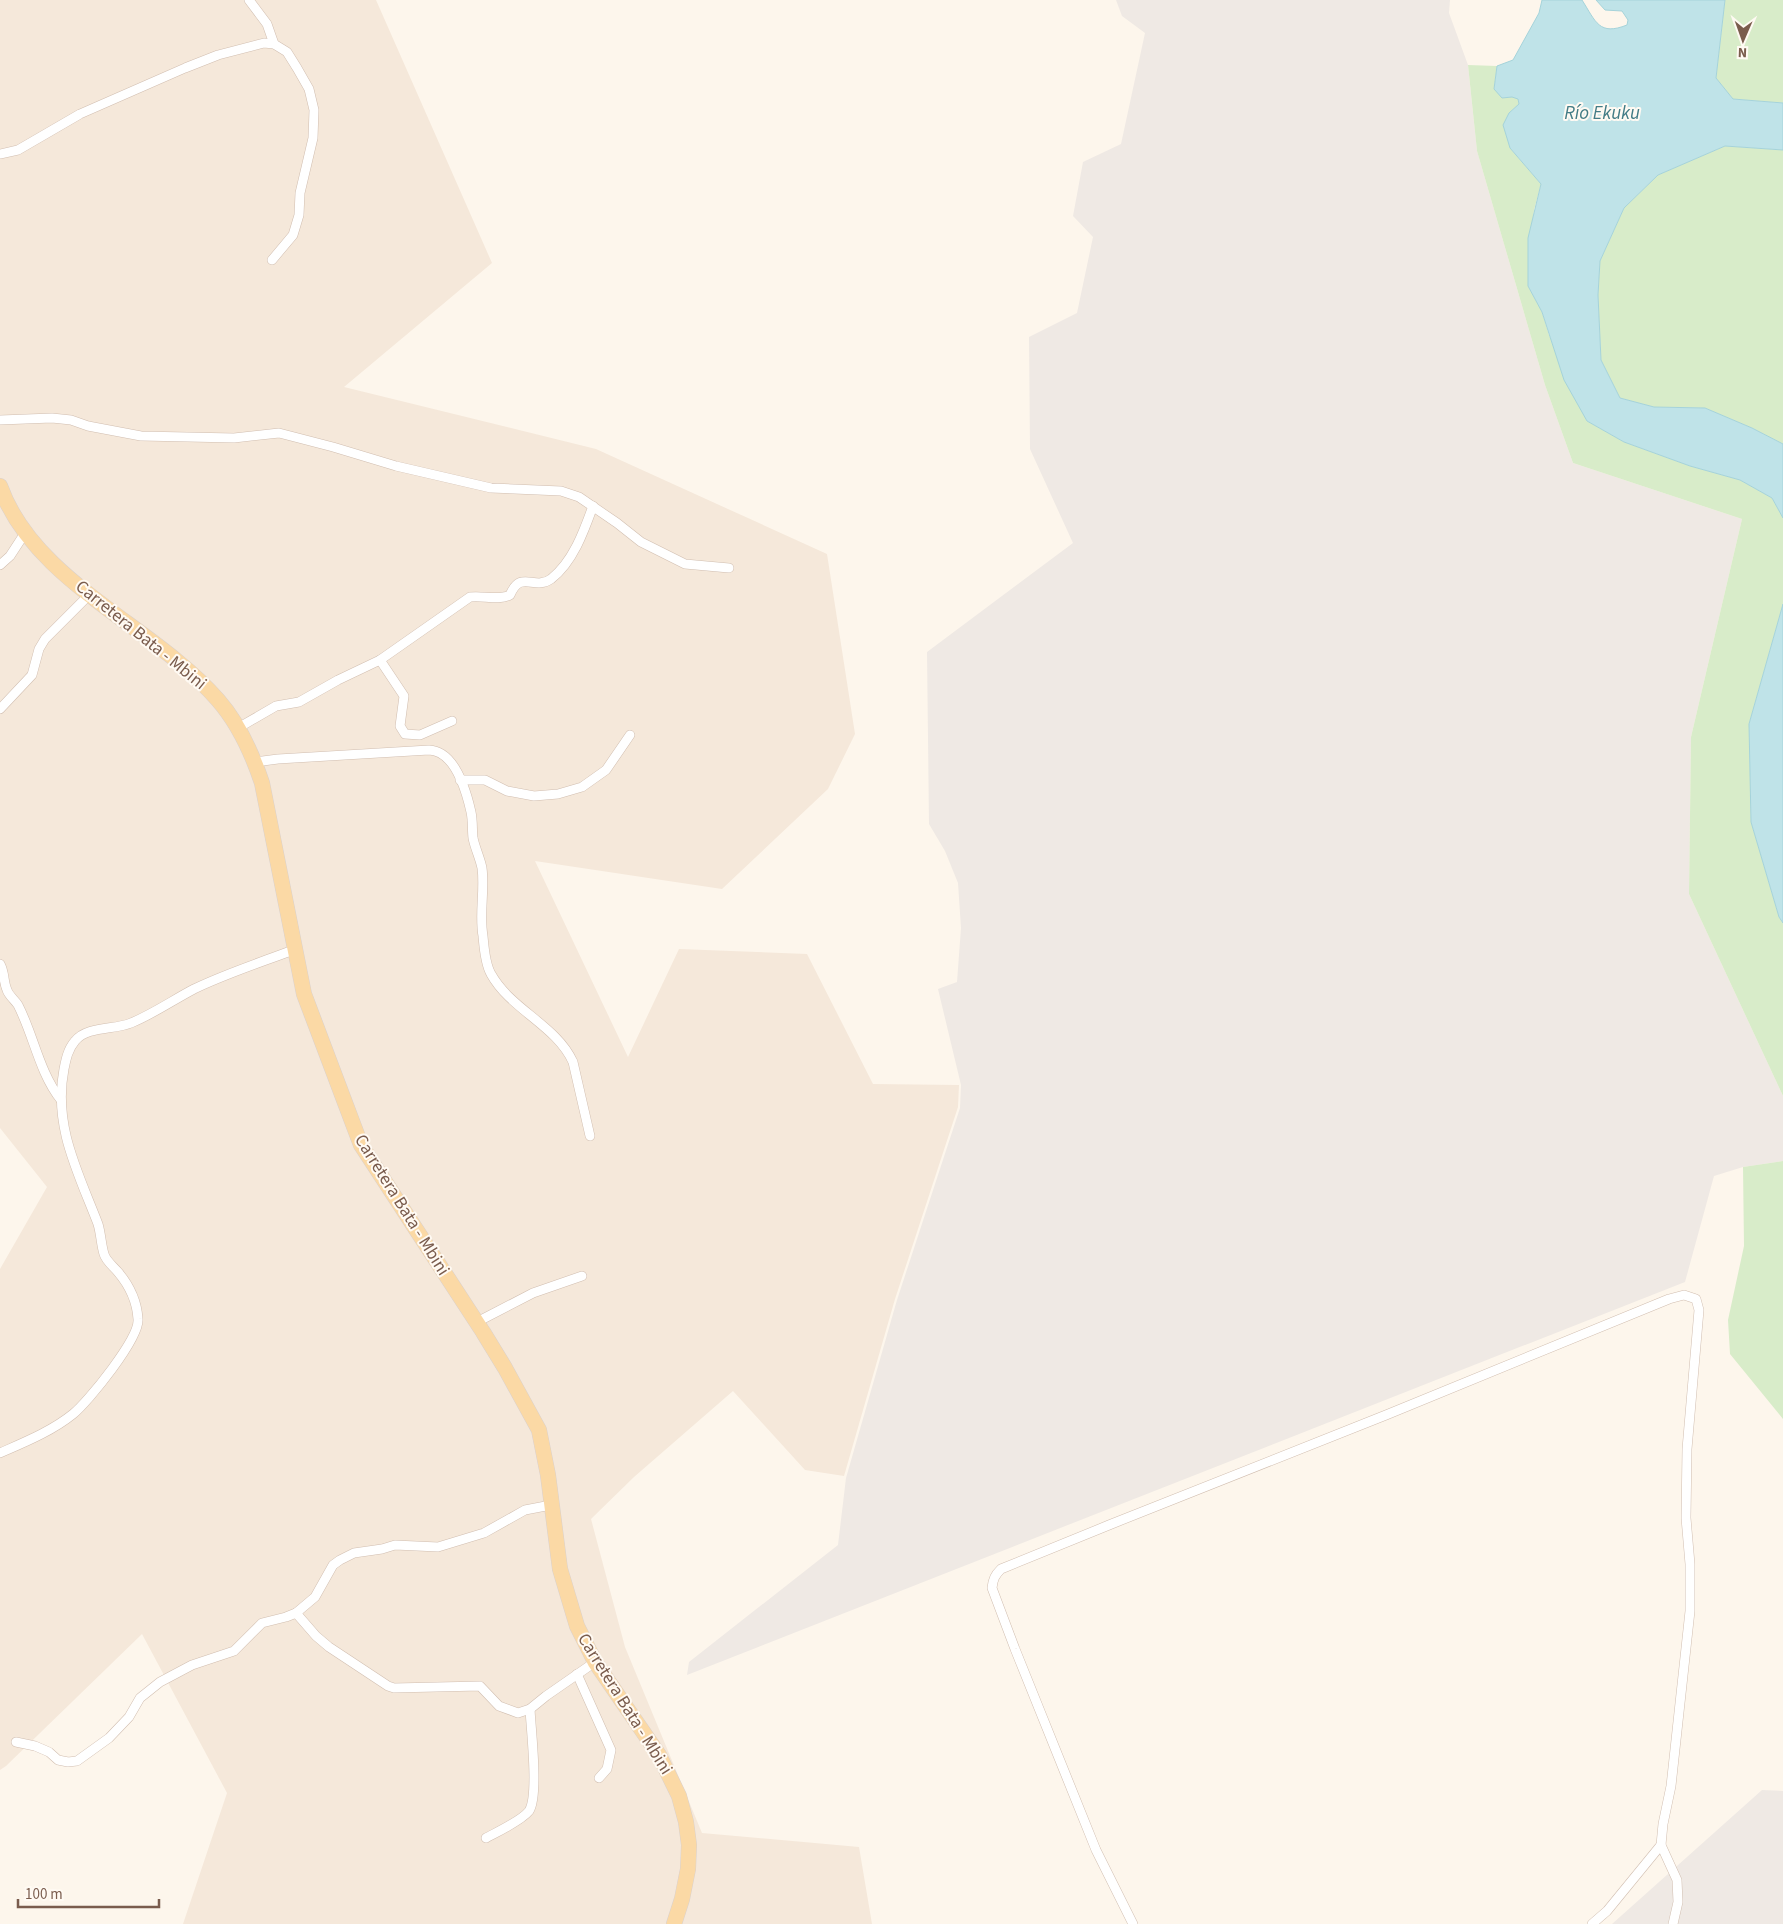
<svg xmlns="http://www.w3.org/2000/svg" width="1783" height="1924" viewBox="0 0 1783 1924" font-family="'Source Sans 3',sans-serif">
	<rect width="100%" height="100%" fill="#fdf6ec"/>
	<path fill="#f5e8da" d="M0,0H376L492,263L344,387L596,449L827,554L855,734L828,789L722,889L535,861L628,1057L679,949L807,954L873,1084L959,1085L958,1107L895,1299L844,1476L805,1470L733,1391L634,1477L591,1519L625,1647L702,1833L859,1847L872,1924H183L227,1793L142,1634L6,1766L0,1770V1269L47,1187L0,1128Z"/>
	<g fill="#efe9e4">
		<path d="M1116,0H1450L1449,13L1468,65L1477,151L1545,385L1573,463L1742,519L1691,737L1689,894L1783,1096V1161L1743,1167L1714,1176L1685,1282L687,1675L689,1662L838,1545L846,1478L897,1300L960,1108L961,1085L938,989L957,982L961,928L958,883L945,851L929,824L927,652L1073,543L1030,449L1029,337L1077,313L1093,237L1073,216L1083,162L1121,144L1145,33L1122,16Z"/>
		<path d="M1762,1790L1783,1791V1924H1612Z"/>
	</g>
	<g fill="#d8ecc9">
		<path d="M1725,0H1783V103L1733,99L1716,78Z"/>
		<path d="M1468,65L1497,66L1494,89L1518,99L1519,104L1509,113L1510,148L1541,184L1534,210L1528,286L1542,312L1549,335L1587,421L1624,442L1690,466L1740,480L1772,498L1783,518V604L1749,724L1751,822L1779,917L1783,923V1096L1689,894L1691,737L1742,519L1573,463L1545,385L1477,151Z"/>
		<path d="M1725,146L1783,150V444L1752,428L1705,408L1654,407L1620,398L1601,360L1598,295L1600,261L1624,208L1658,175Z"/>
		<path d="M1783,1161V1419L1730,1354L1728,1320L1744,1246L1743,1167Z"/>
	</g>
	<g fill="#bfe3e8" stroke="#a5d3da">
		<path d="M1542,0H1582C1596,22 1599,36 1627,25L1628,20L1622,11L1605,10L1596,0H1725L1716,78L1733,99L1783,103V150L1725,146L1658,175L1624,208L1600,261L1598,295L1601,360L1620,398L1654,407L1705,408L1752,428L1783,444V518L1772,498L1740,480L1690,466L1624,442L1587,421L1564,380L1542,312L1528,286V238L1541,184L1510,148L1503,125L1509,113L1519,104L1518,99L1512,97L1502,98L1494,89L1497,66L1513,60L1539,13Z"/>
		<path d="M1783,604V923L1779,917L1751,822L1749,724Z"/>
	</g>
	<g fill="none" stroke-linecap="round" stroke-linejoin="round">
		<g stroke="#d1beb0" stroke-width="10">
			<g id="minor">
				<path d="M249,0L267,24L274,44"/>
				<path d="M0,154L18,150L80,114L185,68L218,55L264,43L274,44L287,52L297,68L309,89L314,110L313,138L300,193L299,215L293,235L272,260"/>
				<path d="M0,420L52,418L71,420L88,426L141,436L234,438L279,433L333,447L396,466L491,488L561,491L579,497L617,523L641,542L685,564L729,568"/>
				<path d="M0,565L10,556L25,533"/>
				<path d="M380,660L404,696L400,726L405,734L420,735L452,721"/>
				<path d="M0,709L32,675L39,649L45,639L90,594"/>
				<path d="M238,728L276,706L299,702L338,680L380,660L470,597C483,595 498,601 510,595C521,569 534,591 551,579C573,562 584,531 593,506"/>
				<path d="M255,762L278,759L429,750C455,751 466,790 471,812C473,821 472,830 473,838C475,848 480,858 482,868C485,890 479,914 483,936C484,947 485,964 491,974C511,1010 556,1025 573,1062L590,1136"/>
				<path d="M460,780H485L507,791L534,796L558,794L582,787L606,770L630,735"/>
				<path d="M0,964C5,973 3,981 7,990C9,996 15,1000 18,1005C34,1036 39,1072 61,1100"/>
				<path d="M477,1322L533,1293L582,1276"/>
				<path d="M0,1453C25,1442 52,1431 73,1414C88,1402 140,1338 138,1319C137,1302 129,1285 118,1272C113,1266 106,1261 104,1254C101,1244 101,1234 98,1224C78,1172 53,1126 64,1069C66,1059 68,1049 75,1041C87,1026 114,1030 131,1023C153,1014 173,1000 194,989C227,973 262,962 296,949"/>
				<path d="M296,1613L316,1636L329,1647L388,1686L394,1688L480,1686L499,1706L518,1713L530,1709L546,1696L595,1662"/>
				<path d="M577,1674L611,1750L607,1769L599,1778"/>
				<path d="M16,1742L35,1746L49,1752L58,1760L68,1762L77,1761L109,1738L129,1717L140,1698L160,1682L192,1665L234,1651L262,1623L286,1617L296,1613L315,1597L333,1565L340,1560L354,1553L382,1549L395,1545L438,1547L484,1533L525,1510L551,1505"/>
				<path d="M486,1838C497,1832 521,1821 529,1811C539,1796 531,1730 530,1709"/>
				<path d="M1133,1924L1096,1850L1015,1649L992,1588C993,1579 995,1575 1001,1569L1109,1525L1386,1415L1669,1299L1684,1295L1696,1299L1699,1310L1687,1449L1686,1518L1690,1564V1611L1671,1786L1663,1824L1661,1845L1677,1880L1678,1902L1673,1924"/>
				<path d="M1592,1924L1607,1911L1661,1845"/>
			</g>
		</g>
		<g stroke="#dad1cd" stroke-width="16">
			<path id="primary" d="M0,486C34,582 154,626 218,700C239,724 252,753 262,783L304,994L361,1145L483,1332L505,1368L539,1430L548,1475L560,1569L577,1626L595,1662L659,1755L679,1796L686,1822L689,1845L688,1869L682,1899L674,1924"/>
		</g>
		<use href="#minor" stroke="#fff" stroke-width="9"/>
		<use href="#primary" stroke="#fbd9a5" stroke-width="15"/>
	</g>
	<g text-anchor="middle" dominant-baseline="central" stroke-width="4" stroke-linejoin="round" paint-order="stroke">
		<g font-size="18" fill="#7a5c4d" stroke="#fffaf3">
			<text transform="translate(141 635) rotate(39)">Carretera Bata - Mbini</text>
			<text transform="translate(402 1205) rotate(58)">Carretera Bata - Mbini</text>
			<text transform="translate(625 1704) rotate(58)">Carretera Bata - Mbini</text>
		</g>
		<g font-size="19" font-style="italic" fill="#437c86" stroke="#fffaf3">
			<text x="1602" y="113">Río Ekuku</text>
		</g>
	</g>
	<g transform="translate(1743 40) rotate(182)" stroke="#fffaf3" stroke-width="4" paint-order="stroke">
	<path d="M0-4L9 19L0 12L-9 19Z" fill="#7a5c4d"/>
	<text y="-8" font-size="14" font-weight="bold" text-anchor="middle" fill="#7a5c4d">N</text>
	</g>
	<path d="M18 1899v8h141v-8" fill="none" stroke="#7a5c4d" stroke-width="2.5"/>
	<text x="25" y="1899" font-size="15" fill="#7a5c4d" stroke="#fffaf3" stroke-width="4" paint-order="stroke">100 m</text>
</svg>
